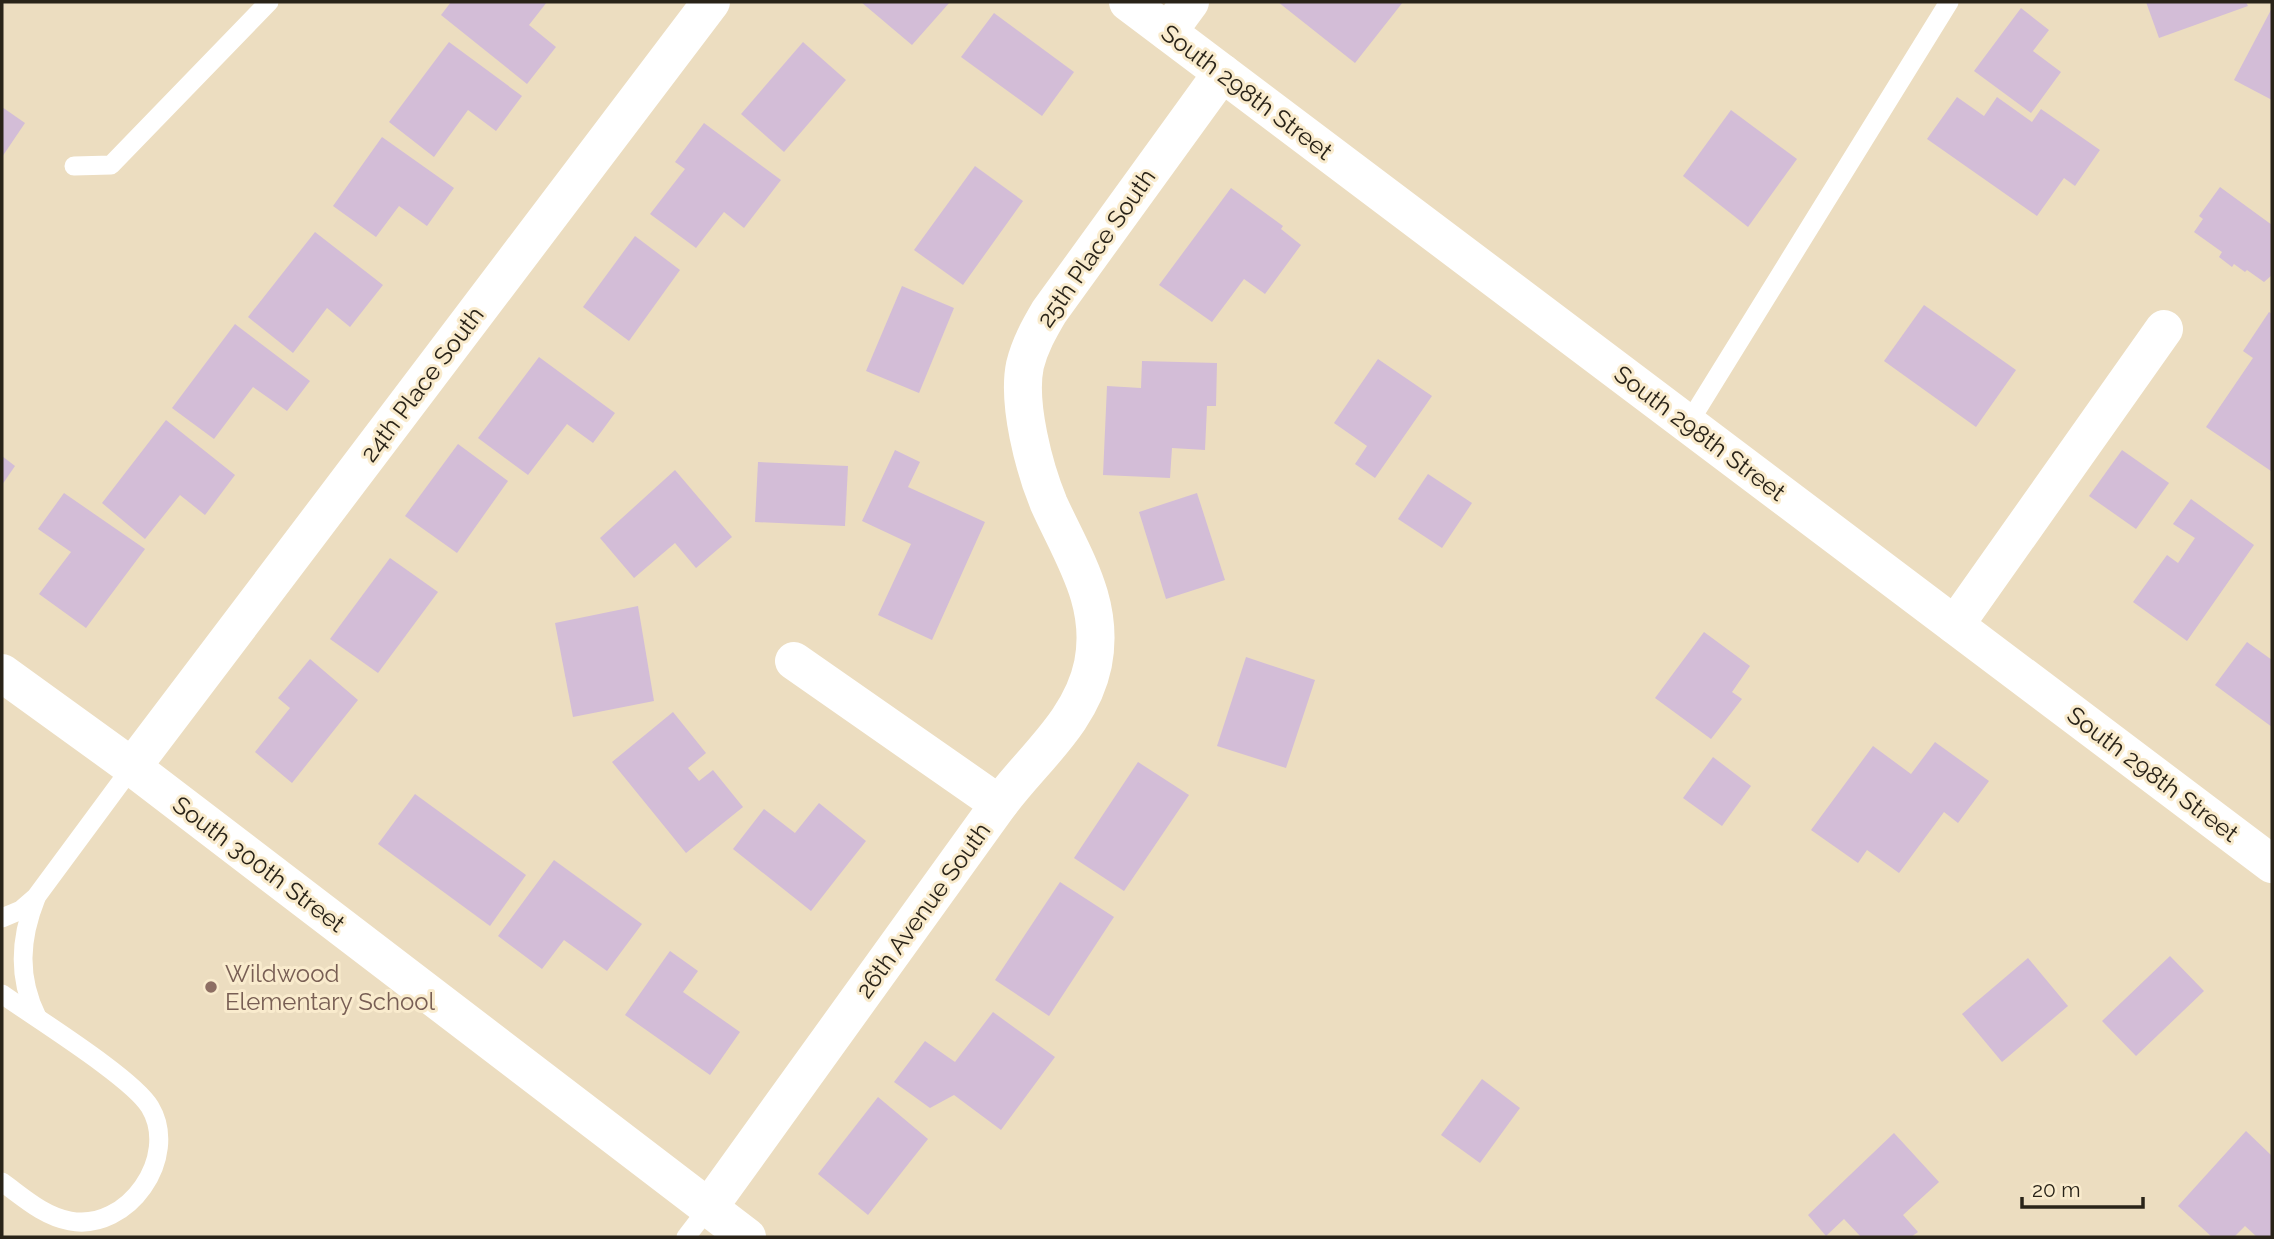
<svg xmlns="http://www.w3.org/2000/svg" width="2274" height="1239" viewBox="0 0 2274 1239" font-family="Raleway,sans-serif">
	<rect width="100%" height="100%" fill="#ecddc0"/>
	<g fill="#d3bdd7">
		<path d="M451,2H547L529,25L556,47L527,84L441,15Z"/>
		<path d="M861,2H950L912,45Z"/>
		<path d="M1278,2H1403L1355,63Z"/>
		<path d="M2146,2H2246L2248,6L2159,38Z"/>
		<path d="M2021,8L2049,30L2033,51L2061,72L2031,113L1974,71Z"/>
		<path d="M2272,8V100L2234,80Z"/>
		<path d="M994,13L1074,72L1042,116L961,57Z"/>
		<path d="M449,42L522,96L496,131L468,110L434,157L389,122Z"/>
		<path d="M803,42L846,80L784,152L741,114Z"/>
		<path d="M1957,97L1984,116L1997,97L2032,122L2041,109L2100,150L2075,186L2064,178L2037,216L1927,139Z"/>
		<path d="M2,107L25,123L2,157Z"/>
		<path d="M1731,110L1797,159L1748,227L1683,176Z"/>
		<path d="M704,123L781,180L744,228L724,212L696,248L650,214L685,169L675,162Z"/>
		<path d="M382,137L454,188L427,226L399,206L376,237L333,206Z"/>
		<path d="M975,166L1023,201L963,285L914,250Z"/>
		<path d="M2220,187L2272,225V275L2264,282L2247,270L2245,272L2234,264L2232,267L2219,257L2222,252L2194,232L2203,219L2199,216Z"/>
		<path d="M1231,188L1283,226L1281,229L1301,245L1265,294L1244,279L1212,322L1159,285Z"/>
		<path d="M315,232L383,285L350,327L327,308L293,353L248,317Z"/>
		<path d="M635,236L680,270L629,341L583,307Z"/>
		<path d="M902,286L954,308L919,393L866,371Z"/>
		<path d="M1924,305L2016,370L1976,427L1884,361Z"/>
		<path d="M2269,312L2272,314L2271,471L2206,427L2253,358L2243,351Z"/>
		<path d="M235,324L310,381L287,411L253,387L214,439L172,408Z"/>
		<path d="M539,357L615,413L593,443L567,424L528,475L478,438Z"/>
		<path d="M1378,359L1432,396L1375,478L1355,464L1367,446L1334,423Z"/>
		<path d="M1142,361L1217,363L1216,406H1207L1205,450L1172,448L1170,478L1103,475L1107,386L1141,388Z"/>
		<path d="M166,420L235,475L205,515L180,495L145,539L102,503Z"/>
		<path d="M458,444L508,481L457,553L405,516Z"/>
		<path d="M895,450L920,462L908,487L985,522L932,640L878,615L911,544L862,521Z"/>
		<path d="M2122,450L2169,483L2136,529L2089,496Z"/>
		<path d="M2,456L15,466L2,485Z"/>
		<path d="M758,462L848,466L845,526L755,522Z"/>
		<path d="M675,470L732,537L696,568L675,543L634,578L600,538Z"/>
		<path d="M1428,474L1472,503L1442,548L1398,519Z"/>
		<path d="M64,493L145,549L86,628L39,594L71,552L38,529Z"/>
		<path d="M1197,493L1225,580L1166,599L1139,512Z"/>
		<path d="M2191,499L2254,545L2187,641L2133,602L2167,555L2178,563L2195,538L2173,524Z"/>
		<path d="M390,558L438,592L378,673L330,639Z"/>
		<path d="M638,606L654,701L573,717L555,623Z"/>
		<path d="M1704,632L1750,666L1732,692L1742,699L1711,739L1655,698Z"/>
		<path d="M2247,642L2272,660V727L2215,685Z"/>
		<path d="M1246,657L1315,680L1286,768L1217,746Z"/>
		<path d="M310,659L358,700L292,783L255,752L290,708L278,698Z"/>
		<path d="M673,712L706,753L688,768L699,781L713,770L743,807L686,853L612,762Z"/>
		<path d="M1935,742L1989,781L1958,823L1944,812L1899,873L1867,850L1858,863L1811,830L1873,746L1911,774Z"/>
		<path d="M1713,757L1751,786L1722,826L1683,798Z"/>
		<path d="M1138,762L1189,795L1124,891L1074,858Z"/>
		<path d="M415,794L526,875L490,926L378,844Z"/>
		<path d="M819,803L866,841L811,911L733,849L764,809L795,833Z"/>
		<path d="M554,860L642,924L607,971L564,940L542,969L498,936Z"/>
		<path d="M1060,882L1114,917L1049,1016L995,980Z"/>
		<path d="M670,951L698,971L683,992L740,1032L710,1075L625,1015Z"/>
		<path d="M2170,956L2204,991L2136,1056L2102,1021Z"/>
		<path d="M2028,958L2068,1006L2002,1062L1962,1014Z"/>
		<path d="M993,1012L1055,1057L1001,1130L954,1095L930,1108L894,1082L925,1041L955,1062Z"/>
		<path d="M1482,1079L1520,1108L1480,1163L1441,1135Z"/>
		<path d="M878,1097L928,1139L868,1215L818,1174Z"/>
		<path d="M2246,1131L2272,1156V1237H2257L2245,1226L2234,1237H2212L2178,1206Z"/>
		<path d="M1894,1133L1939,1182L1903,1215L1918,1232L1911,1237H1861L1844,1219L1826,1236L1808,1215Z"/>
	</g>
	<g fill="none" stroke-linecap="round" stroke-linejoin="round">
		<g stroke="#fff" stroke-width="19">
			<path d="M74,166L111,165L269,2"/>
			<path d="M1688,424L1949,2"/>
			<path d="M36,898C20,938 17,977 37,1017"/>
			<path d="M2,918L21,910L36,897L132,767"/>
			<path d="M2,994C34,1017 133,1078 150,1107C180,1157 128,1232 70,1221C43,1216 23,1197 2,1182"/>
			<path d="M686,1237L709,1207"/>
		</g>
		<g stroke="#fff" stroke-width="38">
			<path d="M1128,2L2272,864"/>
			<path d="M1168,32L1190,2"/>
			<path d="M1955,625L2164,329"/>
			<path d="M794,661L999,804"/>
			<path d="M2,673L132,767L747,1237"/>
			<path d="M132,767L711,2"/>
			<path d="M709,1207C805,1074 900,940 997,807C1031,760 1081,723 1093,664C1105,603 1073,557 1049,504C1034,468 1017,403 1025,365C1030,345 1039,329 1049,312L1222,73"/>
		</g>
	</g>
	<circle fill="#8d6e63" stroke="#f9ebcd" stroke-width="2.5" cx="211" cy="987" r="7"/>
	<g text-anchor="middle" dominant-baseline="central" stroke-width="6" stroke-linejoin="round" paint-order="stroke">
		<g font-size="24" fill="#292318" stroke="#f9ebcd">
			<text transform="translate(1247 92) rotate(37)">South 298th Street</text>
			<text transform="translate(1096 248) rotate(-55)">25th Place South</text>
			<text transform="translate(422 384) rotate(-53)">24th Place South</text>
			<text transform="translate(1700 433) rotate(37)">South 298th Street</text>
			<text transform="translate(2153 774) rotate(37)">South 298th Street</text>
			<text transform="translate(259 864) rotate(37)">South 300th Street</text>
			<text transform="translate(923 910) rotate(-54)">26th Avenue South</text>
		</g>
		<g font-size="24" fill="#785e54" stroke="#f9ebcd" text-anchor="start">
			<text x="225" y="973">Wildwood<tspan x="225" dy="28">Elementary School</tspan></text>
		</g>
	</g>
	<rect width="2274" height="1239" fill="none" stroke="#292318" stroke-width="7"/>
	<path d="M2022 1197v10h121v-10" fill="none" stroke="#292318" stroke-width="3.5"/>
	<text x="2032" y="1197" font-size="21" fill="#292318" stroke="#f9ebcd" stroke-width="5" paint-order="stroke">20 m</text>
</svg>
